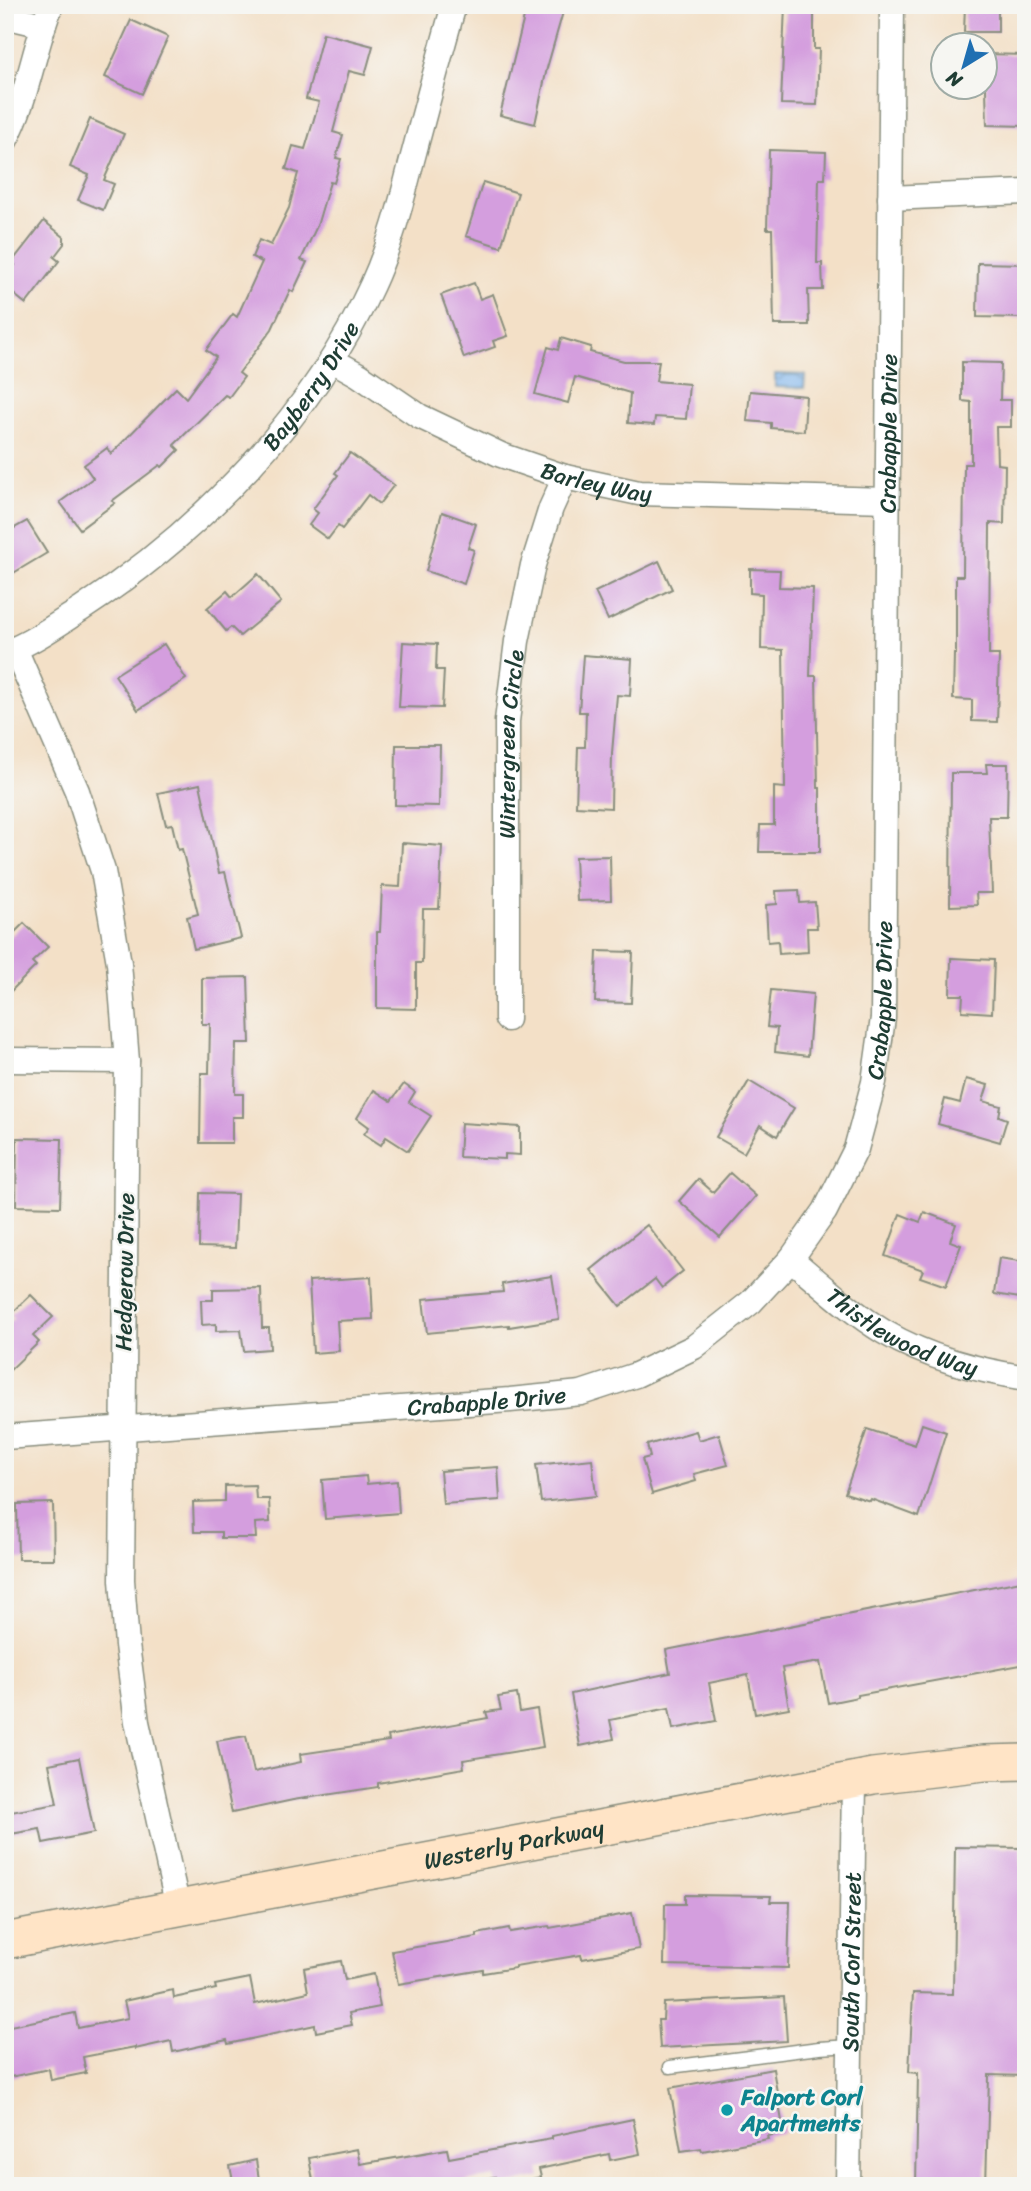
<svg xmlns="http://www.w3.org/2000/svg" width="1031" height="2191" viewBox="0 0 1031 2191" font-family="Sriracha,sans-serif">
	<defs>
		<pattern id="water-waves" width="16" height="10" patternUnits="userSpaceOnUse" patternTransform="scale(1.75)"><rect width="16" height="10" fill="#81b6ef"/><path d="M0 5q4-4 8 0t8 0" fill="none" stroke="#6995c2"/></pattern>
	</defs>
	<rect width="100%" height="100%" fill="#f6f6f2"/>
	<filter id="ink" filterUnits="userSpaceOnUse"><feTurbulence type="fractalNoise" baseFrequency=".0143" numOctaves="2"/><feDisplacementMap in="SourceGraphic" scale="14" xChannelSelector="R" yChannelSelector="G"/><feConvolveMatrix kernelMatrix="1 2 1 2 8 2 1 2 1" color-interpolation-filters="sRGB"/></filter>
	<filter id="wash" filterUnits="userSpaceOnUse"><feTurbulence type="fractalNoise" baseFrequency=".00686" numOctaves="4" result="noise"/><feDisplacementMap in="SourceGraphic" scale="28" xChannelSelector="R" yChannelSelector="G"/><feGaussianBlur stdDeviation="1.57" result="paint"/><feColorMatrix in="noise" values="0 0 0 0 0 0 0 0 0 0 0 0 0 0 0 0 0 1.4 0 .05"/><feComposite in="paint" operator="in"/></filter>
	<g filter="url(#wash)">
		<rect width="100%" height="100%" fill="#f3e0c7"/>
		<path fill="url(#water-waves)" stroke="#507a92" stroke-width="2" d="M775,374L805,375L804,388L775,387Z"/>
		<g id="blocks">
			<g fill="#d49ede">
				<path d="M527,5H565L547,68L535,124L500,115Z"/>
				<path d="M785,5H814V49H819L817,105L781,104Z"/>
				<path d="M965,5H998V32H964Z"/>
				<path d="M131,20L168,37L142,94L105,77Z"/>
				<path d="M323,33L373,46L365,75L349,71L333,132L343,135L336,158L341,159L334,183L330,182L317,226L301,260L307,262L293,292L290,290L272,329L239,373L244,377L229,397L225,395L174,445L179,450L162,467L160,465L112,501L115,503L80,529L60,502L93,478L84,465L107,448L111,454L176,388L186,398L216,357L206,350L233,314L237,317L262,262L252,257L259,240L271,245L289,208L298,173L286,169L293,146L305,149L319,102L306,99Z"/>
				<path d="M985,54L1026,55V126L987,125Z"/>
				<path d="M90,119L124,134L104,180L114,184L103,210L78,200L89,175L70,167Z"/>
				<path d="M769,150L826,152L825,179H819L817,263H822L823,290H808L809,325H774L772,229H767Z"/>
				<path d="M483,182L518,193L501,247L466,236Z"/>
				<path d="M44,221L64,237V244L54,257L59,261L26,304L5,287V277L15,265L12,262Z"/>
				<path d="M978,263L1026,264V310H1022V318L977,317Z"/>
				<path d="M474,283L480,299L493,294L508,336L493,341L495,347L464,358L441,295Z"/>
				<path d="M561,338L591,347L590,352L624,361H659L656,381L689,384L686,419L655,417L654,425L628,423L630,393L575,377L568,403L535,394L548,347L558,350Z"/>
				<path d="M962,362L1001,363L1000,400H1011V427H996L997,464L1005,465L1004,524L990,523L989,655H999L997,722L972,721V700L953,699L954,654H956V576H963L964,464H971V402L962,401Z"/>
				<path d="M750,391L806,396L804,431L771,428V423L747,421Z"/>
				<path d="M350,453L394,485L379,504L368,495L342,529L338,526L328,539L309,525L318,513L313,509L338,475L335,473Z"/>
				<path d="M442,512L476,524L468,548L474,550L464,584L426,571Z"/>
				<path d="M27,521L47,553L5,578V533Z"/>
				<path d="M659,561L672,589L608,620L595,592Z"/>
				<path d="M750,569L780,570L779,587L813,588L810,676H816L818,788H820V852H759L760,825H774V787L785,788L783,650L761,649L762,594L750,593Z"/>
				<path d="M258,574L281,602L240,636L231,627L226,631L207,608L227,591L232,597Z"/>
				<path d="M403,642L437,644L436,670H444L442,708L399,707Z"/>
				<path d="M164,644L186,679L138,710L115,675Z"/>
				<path d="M583,655L632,659L630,696L617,695L612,753L611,808L576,806L578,747H585L586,712H579Z"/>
				<path d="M396,745H440L439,806L395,805Z"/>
				<path d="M986,764H1008L1007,817H989L992,893H976L977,905L950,906L951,773H987Z"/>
				<path d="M200,784L219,873L225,872L241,938L194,949L187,917L198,914L182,849L178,850L172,824L166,825L158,793Z"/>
				<path d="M402,843L442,846L439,909H423L422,963H416V1009L377,1008V932H380L382,886L400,887Z"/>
				<path d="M610,856L611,900L577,901L575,857Z"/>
				<path d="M799,890L800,903L815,902L817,928H807L808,952L779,954L778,941L768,942L766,905L777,904L776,891Z"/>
				<path d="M24,923L48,947L32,962L36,966L5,997V942Z"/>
				<path d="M597,951L633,952L631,1003L595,1002Z"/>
				<path d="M951,958L994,960L992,1013L962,1011L963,995H950Z"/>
				<path d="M248,977L250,1043H236L235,1094H243V1117H232V1143H200L201,1073H209L210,1024H202V978Z"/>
				<path d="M771,990L813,994L808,1056L775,1052L777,1028L767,1027Z"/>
				<path d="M966,1079L988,1085L983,1101L1001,1106L999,1116L1007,1119L1000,1142L938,1124L945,1099L960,1103Z"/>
				<path d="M749,1081L794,1108L777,1136L760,1125L744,1153L716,1137Z"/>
				<path d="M404,1084L415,1092L409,1102L431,1116L408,1151L386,1137L381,1145L364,1134L369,1127L357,1118L374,1090L391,1101Z"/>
				<path d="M461,1123L520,1127V1155L505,1154V1159L459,1157Z"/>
				<path d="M17,1138L62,1139L60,1207L16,1206Z"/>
				<path d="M730,1173L756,1196L720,1237L679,1201L698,1179L713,1192Z"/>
				<path d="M200,1193L237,1194L235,1248L199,1247Z"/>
				<path d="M924,1212L956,1224L950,1241L961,1245L946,1286L920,1277L923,1270L885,1256L900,1214L920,1222Z"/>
				<path d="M647,1225L683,1271L662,1288L655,1279L620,1306L591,1270Z"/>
				<path d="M999,1258L1026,1262V1299L994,1294Z"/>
				<path d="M552,1276L559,1319L509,1327V1325L427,1333L423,1299L503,1292L502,1284Z"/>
				<path d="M371,1277L373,1319L337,1321L339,1351L313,1353L309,1281Z"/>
				<path d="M261,1288L262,1328H269L270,1349L244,1351L241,1330L216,1331V1324L202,1325L201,1300H213V1289Z"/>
				<path d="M31,1295L53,1317L33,1336L39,1342L5,1375V1327L14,1318L11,1314Z"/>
				<path d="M922,1424L946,1432L919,1517L871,1499L870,1501L845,1493L867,1429L915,1445Z"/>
				<path d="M696,1431L699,1440L719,1434L728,1465L694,1474L696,1481L652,1494L642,1459L650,1457L647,1445Z"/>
				<path d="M592,1459L596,1496L541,1502L536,1465Z"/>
				<path d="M498,1467L500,1500L443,1504L440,1471Z"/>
				<path d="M366,1476L367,1484L397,1481L399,1513L325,1519L322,1480Z"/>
				<path d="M255,1485L256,1499H269L270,1522L255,1523L256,1538H221V1532H194L193,1502L225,1501V1486Z"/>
				<path d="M53,1503L54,1559H18L17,1504Z"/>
				<path d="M1026,1580V1664L858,1695V1697L828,1703L820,1662L782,1668L789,1708L755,1714L748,1675L709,1683L716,1721L673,1729L669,1708L610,1720L614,1739L580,1746L571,1694L670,1673L666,1650Z"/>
				<path d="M517,1694L520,1712L537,1709L543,1747L463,1760L464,1768L378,1783V1787L293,1800L232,1813L217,1741L246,1736L254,1772L301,1762L300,1754L389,1741L388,1736L488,1718L486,1712L501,1710L498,1697Z"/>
				<path d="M79,1758L94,1833L43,1843L40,1829L5,1835V1813L57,1804L49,1764Z"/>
				<path d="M955,1847L1021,1848V1865H1025L1023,1996H1026V2076L989,2075L986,2186H916L918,2073L909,2072L913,1993L953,1994Z"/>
				<path d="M685,1895L771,1896L770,1902H790L788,1968L664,1965L665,1904H685Z"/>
				<path d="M632,1913L639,1949L582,1959L581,1955L515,1966V1968L483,1973V1970L398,1984L392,1951L477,1937V1934L509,1928L510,1932L549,1926L550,1928Z"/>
				<path d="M341,1961L345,1980L374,1974L380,2007L349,2013L352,2025L316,2032L315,2025L228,2044L227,2040L173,2052L171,2041L135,2049V2047L83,2057L86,2073L51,2080L49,2069L5,2078V2027L75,2013L78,2028L128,2018L124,2001L173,1990L174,1998L216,1989L215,1985L250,1978L255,2004L308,1992L304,1968Z"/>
				<path d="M784,1997L787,2041L660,2048L658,2020H663L664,2003Z"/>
				<path d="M773,2069L784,2133L767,2136L768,2139L702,2151L701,2148L681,2151L670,2088Z"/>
				<path d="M633,2119L640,2154L610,2160L609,2154L539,2169L541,2177L501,2186H497L495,2177L439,2186H314L309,2158L357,2149L360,2164L447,2149L449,2158L552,2139V2136Z"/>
				<path d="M256,2160L260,2186H234L230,2166Z"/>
			</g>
		</g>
	</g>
	<g filter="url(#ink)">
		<use href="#blocks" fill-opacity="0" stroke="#898e7e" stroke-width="2"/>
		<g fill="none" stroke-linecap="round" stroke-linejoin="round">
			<g stroke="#898e7e" stroke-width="15">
				<path id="lane" d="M670,2067L819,2048L851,2046"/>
			</g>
			<g stroke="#898e7e" stroke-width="27">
				<g id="street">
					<path d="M5,16L43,25"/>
					<path d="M5,141C28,98 33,50 51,5"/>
					<path d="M890,198L1026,192"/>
					<path id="s1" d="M332,360L359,375L419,416L501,455L565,477L639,493L887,500"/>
					<path d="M15,649L77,791L103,871L119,963L127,1061L122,1580L127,1645L137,1722L178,1908"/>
					<path id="s2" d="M5,653C33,642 58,624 83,608C203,529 312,417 372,285C390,246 401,204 411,164C425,111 439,58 454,5"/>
					<path id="s3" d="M507,1019V721L517,641L533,565L551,508L565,477"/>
					<path d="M5,1060L127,1061"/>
					<path id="s4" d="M791,1259C821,1284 851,1312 884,1332C928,1358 976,1370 1026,1378"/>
					<path id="s5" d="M5,1437L510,1400L581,1393L636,1375L694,1347L751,1302L791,1259L825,1211L856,1149L874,1082L883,1018L892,5"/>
					<path id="s6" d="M848,2186L854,1781"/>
				</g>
			</g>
			<g stroke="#898e7e" stroke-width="38">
				<g id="secondary">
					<path id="s7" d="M5,1941L873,1776L984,1763L1026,1762"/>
				</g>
			</g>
			<use href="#lane" stroke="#fff" stroke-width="12"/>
			<use href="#street" stroke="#fff" stroke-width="24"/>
			<use href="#secondary" stroke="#ffe4c6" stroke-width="35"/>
		</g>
	</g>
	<circle fill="#0f9aa8" stroke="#f6f6f2" stroke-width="2.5" cx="727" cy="2110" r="7"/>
	<g text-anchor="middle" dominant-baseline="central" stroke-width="5" stroke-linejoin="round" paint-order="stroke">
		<g font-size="23" fill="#1f3d34" stroke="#f6f6f2">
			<text stroke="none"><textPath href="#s2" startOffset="411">Bayberry Drive</textPath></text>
			<text stroke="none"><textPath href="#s5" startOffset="1678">Crabapple Drive</textPath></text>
			<text stroke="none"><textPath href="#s1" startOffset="294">Barley Way</textPath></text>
			<text stroke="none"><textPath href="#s3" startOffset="275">Wintergreen Circle</textPath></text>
			<text stroke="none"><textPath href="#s5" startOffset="1111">Crabapple Drive</textPath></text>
			<text transform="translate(125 1272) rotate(-89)">Hedgerow Drive</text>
			<text stroke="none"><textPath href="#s4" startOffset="135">Thistlewood Way</textPath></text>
			<text stroke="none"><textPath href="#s5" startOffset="483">Crabapple Drive</textPath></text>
			<text stroke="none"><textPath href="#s7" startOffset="518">Westerly Parkway</textPath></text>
			<text stroke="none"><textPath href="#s6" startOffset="224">South Corl Street</textPath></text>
		</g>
		<g font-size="23" font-weight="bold" fill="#0d838f" stroke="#f6f6f2" text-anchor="start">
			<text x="741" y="2097">Falport Corl<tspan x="741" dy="26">Apartments</tspan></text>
		</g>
	</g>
	<rect width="1031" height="2191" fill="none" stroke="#f6f6f2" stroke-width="28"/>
	<g transform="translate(964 66) rotate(217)"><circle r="33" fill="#f6f6f2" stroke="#a0aca6" stroke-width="2"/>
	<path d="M0-5L12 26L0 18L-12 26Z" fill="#1f6fb2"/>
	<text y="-10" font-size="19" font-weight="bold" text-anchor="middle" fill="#1f3d34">N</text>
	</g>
</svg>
